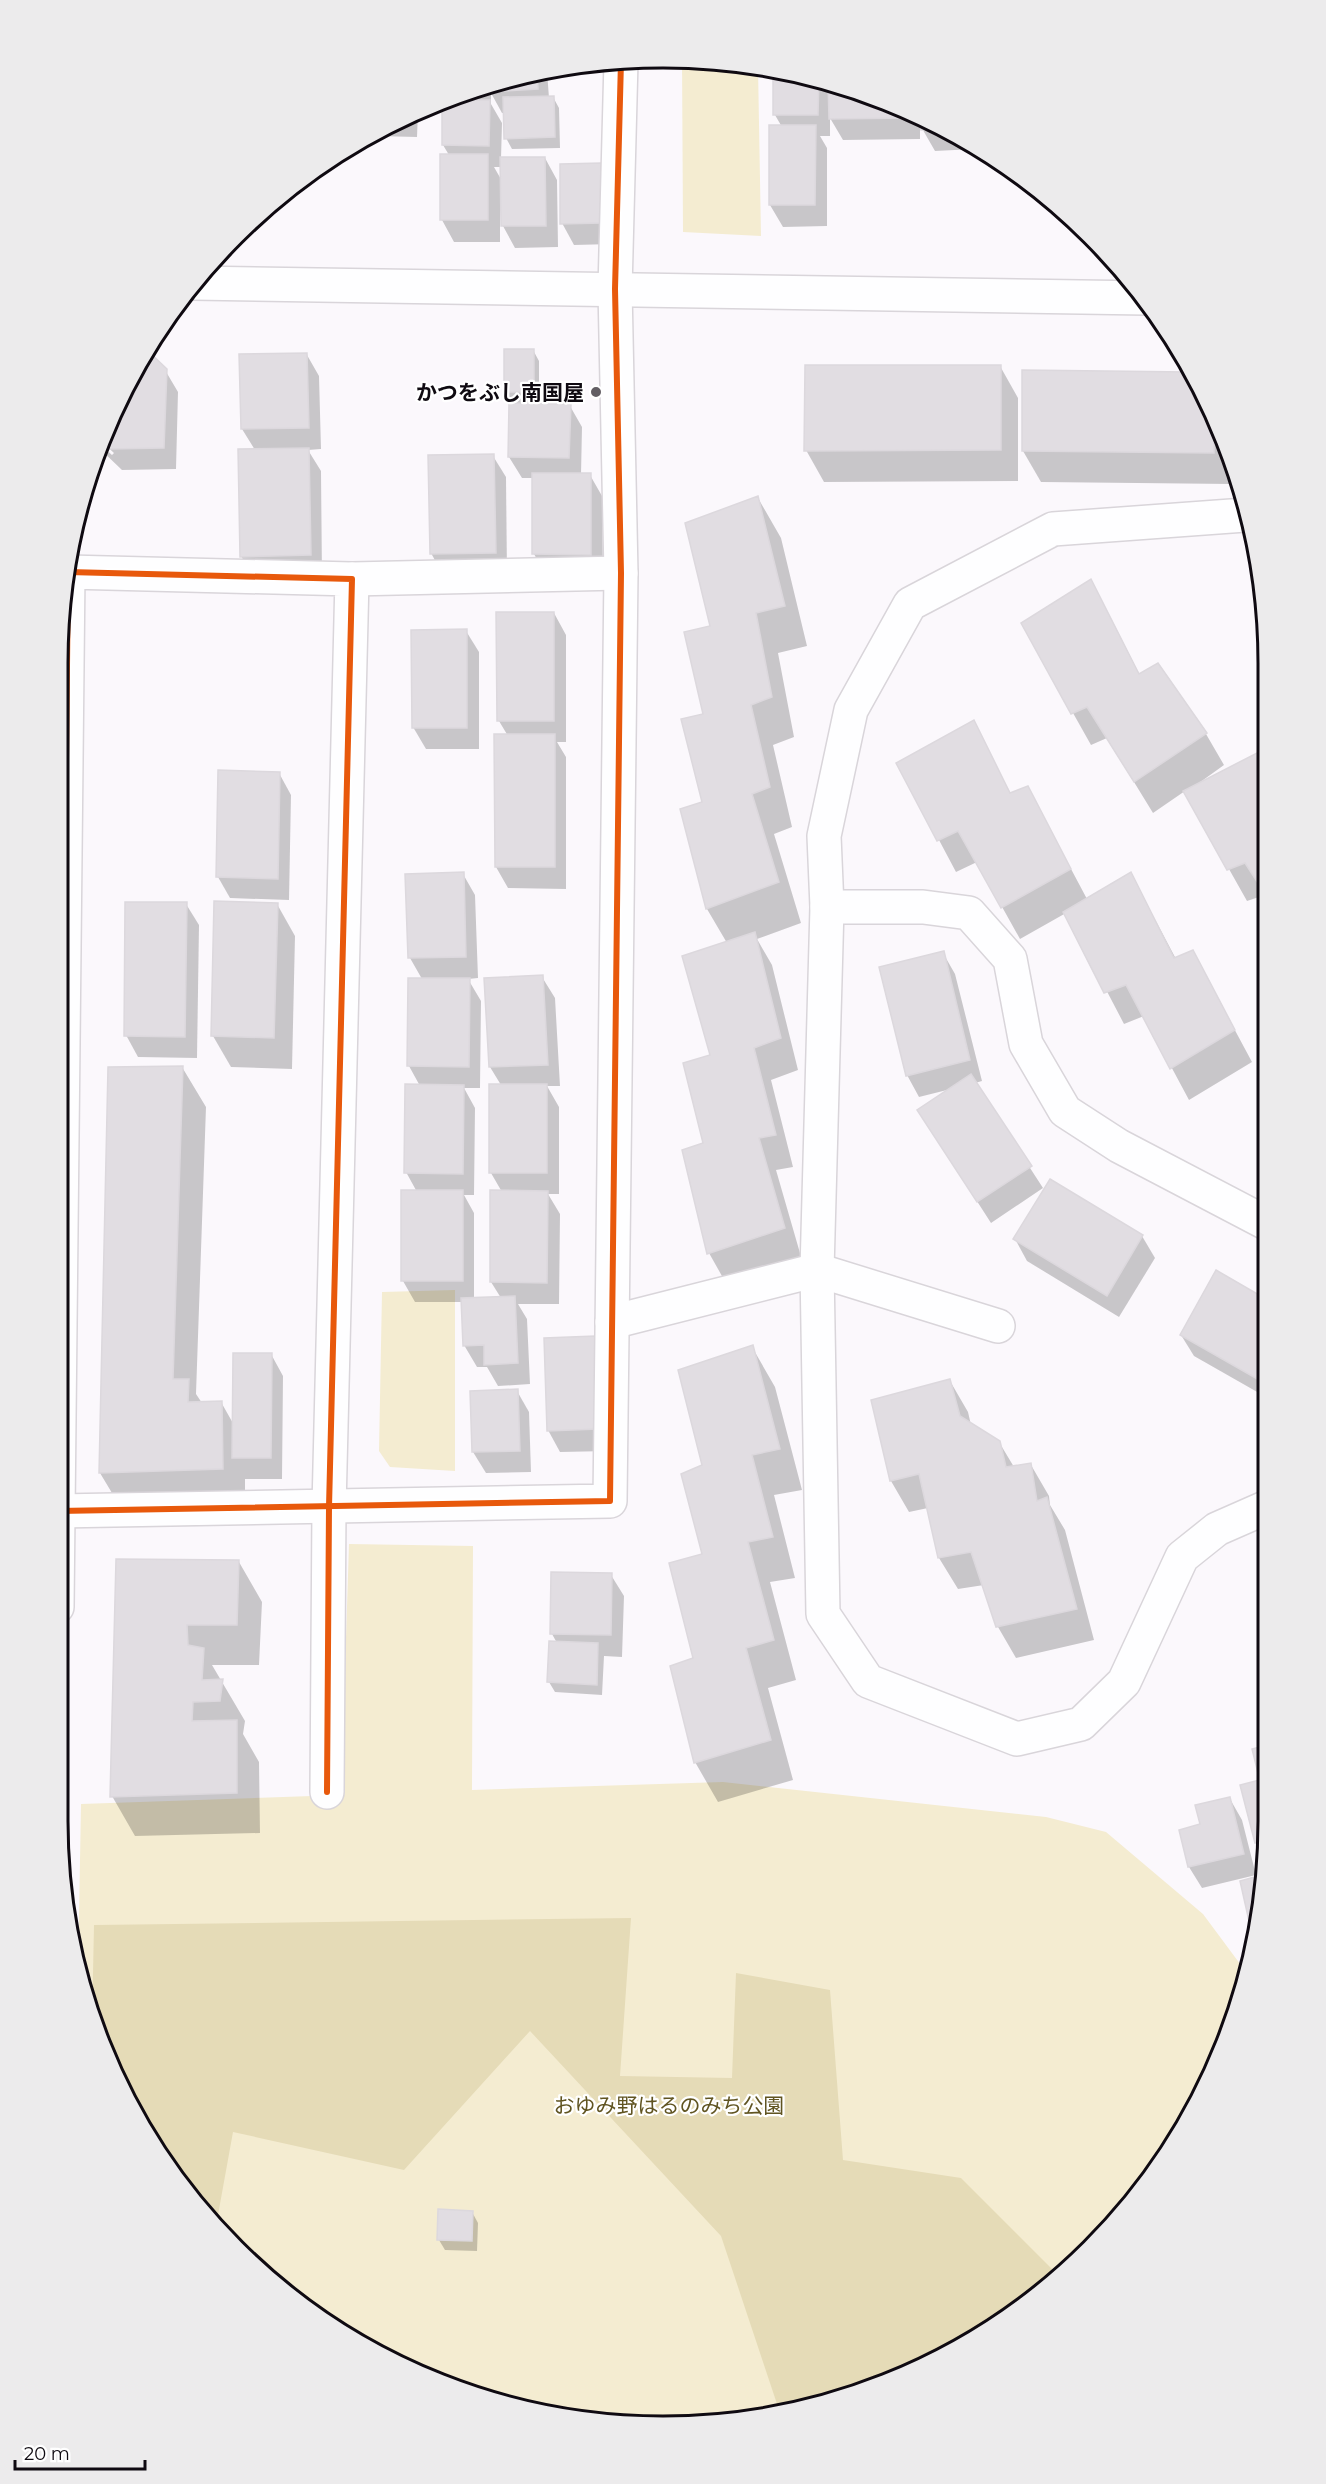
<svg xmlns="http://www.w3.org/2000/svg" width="1326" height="2484" viewBox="0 0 1326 2484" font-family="Montserrat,'Noto Sans JP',sans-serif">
	<rect width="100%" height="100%" fill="#fbf8fc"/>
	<g fill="#f4ecd1">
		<path d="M703,58L758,67L761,236L683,232L682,59Z"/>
		<path d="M455,1290V1471L390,1467L379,1451L382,1292Z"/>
		<path d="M349,1544L473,1546L472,1790L723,1782L1046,1817L1106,1832L1203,1914L1249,1976L1206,2089L1144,2190L1091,2250L1000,2325L931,2365L820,2406L703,2426H623L506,2406L431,2381L327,2325L263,2276L182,2190L138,2124L89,2016L78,1973L81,1804L341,1795Z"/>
	</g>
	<path fill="#e5dbb7" d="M631,1918L620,2076L732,2078L736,1973L830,1990L843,2160L961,2178L1059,2276L1000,2325L931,2365L820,2406L780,2413L721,2236L530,2031L404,2170L233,2132L216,2226L182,2190L138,2124L92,2022L94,1925Z"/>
	<g fill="#0003" fill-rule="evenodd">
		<path d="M775,70L820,78L931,120L975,149L935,151L920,125V139L843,140L830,118V136H820L827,148V226L783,227L770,205V127H782L775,115Z"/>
		<path d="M547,71L549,98L553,97L559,108L560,148L512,149L506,138L505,113H502L491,93V104L502,123L501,159L545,158L557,180L558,247L515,248L503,226L502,208H500V242H454L442,220L441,155H449L443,145L447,99L469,89ZM494,167H502V181Z"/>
		<path d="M418,112L417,137L376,136L373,132Z"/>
		<path d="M600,165L613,186V244L574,245L562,223Z"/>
		<path d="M533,350L539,361V405L570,406L582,427L581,475H590L602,496L603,576L546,575L534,554V478H522L509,457L513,404L505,391Z"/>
		<path d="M146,352L165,370L178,392L176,469L122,470L99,448L101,445L112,455L114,453L102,442L120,395Z"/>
		<path d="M307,355L319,376L321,449L308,450L321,471L322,577L254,578L241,556L255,450L242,429Z"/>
		<path d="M1000,366L1018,398V481L824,482L806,450Z"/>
		<path d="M1190,374L1223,431L1232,463L1231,484L1041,482L1023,451Z"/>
		<path d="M493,456L506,477L507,574L443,575L431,553Z"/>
		<path d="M758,498L781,538L807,646L778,653L794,737L773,745L792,827L774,834L801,923L757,939L772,965L798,1070L771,1080L793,1167L776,1170L802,1260L727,1285L709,1253L705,1143L712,1056L727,943L707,909L682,810L704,803L705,715L712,627Z"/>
		<path d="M1090,581L1140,675L1158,665L1206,734L1224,765L1199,783L1200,784L1258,754L1264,765L1265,895L1247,901L1185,791L1153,813L1107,738L1091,745L1073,713L1023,624Z"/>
		<path d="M554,613L566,635V742H557L566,757V889L508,888L496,867L508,736L499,721Z"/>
		<path d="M466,631L479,652V749H426L413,727Z"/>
		<path d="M973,722L1011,794L1045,820L1087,899L1131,874L1176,959L1193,952L1252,1062L1189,1100L1144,1016L1124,1024L1066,913L1020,939L977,862L956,872L898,763Z"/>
		<path d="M279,773L291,795L289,900L230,898L218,877Z"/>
		<path d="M463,874L475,895L478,978L468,979L481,1001L480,1088H464L475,1108L474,1195H464L474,1213V1299L501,1298L491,1282L502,1192L491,1173L501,1085L490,1067L485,980L542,977L555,998L560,1086H547L559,1107V1194H548L560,1214L559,1304H518L527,1319L530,1384L498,1386L487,1367H477L464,1345L462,1302H415L403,1281L417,1192L406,1172L420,1086L409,1066L422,979L410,958Z"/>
		<path d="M186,904L199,925L197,1058L138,1057L126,1035Z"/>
		<path d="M277,904L295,936L292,1069L231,1067L213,1036Z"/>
		<path d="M943,953L955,974L982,1081L975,1083L1043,1188L991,1223L919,1111L951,1089L919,1097L907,1075Z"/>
		<path d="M182,1067L206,1107L196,1394L202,1403L221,1402L234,1425L271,1354L283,1376L282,1479H245V1509L124,1513L100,1473Z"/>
		<path d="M1050,1181L1142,1236L1155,1258L1119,1317L1027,1261L1015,1239Z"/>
		<path d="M1266,1300V1397L1194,1356L1181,1335Z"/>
		<path d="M594,1337L606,1359L609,1451L560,1452L548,1430Z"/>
		<path d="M752,1347L775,1387L802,1490L774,1495L795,1578L770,1582L796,1680L768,1688L793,1780L718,1802L695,1762V1659L704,1555V1466Z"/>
		<path d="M950,1381L968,1412L971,1425L999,1442L1014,1467L1031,1465L1049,1496L1050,1505L1065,1530L1094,1640L1016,1658L998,1627L984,1585L958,1589L939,1558L928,1508L909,1512L891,1481Z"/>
		<path d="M517,1391L529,1412L531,1472L486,1473L473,1452Z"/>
		<path d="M117,1560L239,1562L262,1602L259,1665H212L245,1721L243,1734L259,1762L260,1833L135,1836L112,1796Z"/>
		<path d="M611,1575L624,1596L622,1657L604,1656L602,1695L555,1692L549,1682L557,1643L552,1634Z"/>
		<path d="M1267,1747L1268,1861L1257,1842L1263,1781L1253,1751Z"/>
		<path d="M1230,1799L1242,1820L1256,1875L1202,1888L1189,1867L1180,1831L1201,1825Z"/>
		<path d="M1265,1876L1256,1930L1251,1920L1241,1882Z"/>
		<path d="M472,2212L478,2223L477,2251L445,2250L439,2240Z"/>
	</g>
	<g fill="#e1dde2" stroke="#dcd8dd" stroke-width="1.5">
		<path d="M773,70L819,77L818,115H773Z"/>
		<path d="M537,73L538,89L488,92V85Z"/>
		<path d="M828,81L908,111V118L829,119Z"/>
		<path d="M479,87V95H456L469,89Z"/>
		<path d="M554,96L555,137L504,139L503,97Z"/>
		<path d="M445,100H490L489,146L442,145V101Z"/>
		<path d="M920,115L931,120L945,129L921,130Z"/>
		<path d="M769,125H816L815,205H769Z"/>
		<rect x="440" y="154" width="48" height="66"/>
		<path d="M500,157H545L546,226H501Z"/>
		<path d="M601,163L602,223L560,224V164Z"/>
		<rect x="504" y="349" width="30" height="43"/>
		<path d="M147,350L167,369L164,448L108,449L101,443L120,395Z"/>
		<path d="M307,353L309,428L241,429L239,354Z"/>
		<path d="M805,365H1001V450L804,451Z"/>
		<path d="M1022,370L1189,372L1214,416V453L1022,451Z"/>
		<path d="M509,403L571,404L569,458L508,457Z"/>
		<path d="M309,448L311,555L240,557L238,449Z"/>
		<path d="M494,454L496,553L430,554L428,455Z"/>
		<path d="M532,473H591V555L532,554Z"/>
		<path d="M758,496L785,606L756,613L772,697L751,705L770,787L752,794L779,882L706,909L680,809L702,802L681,719L703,714L684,632L710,626L685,523Z"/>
		<path d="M1091,579L1139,674L1158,663L1207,733L1134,782L1087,707L1071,714L1021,623Z"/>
		<path d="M496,612H554V721H497Z"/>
		<path d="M467,629V728H412L411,630Z"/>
		<path d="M974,720L1010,793L1028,786L1071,869L1001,908L958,831L937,841L896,763Z"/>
		<path d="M494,734H555V867H495Z"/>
		<path d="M1259,752L1264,762L1265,894L1245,863L1227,870L1183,791Z"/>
		<path d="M218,770L280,772L278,879L216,877Z"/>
		<path d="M464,872L466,957L408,958L405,874Z"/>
		<path d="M1131,872L1174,958L1193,950L1235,1030L1170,1069L1126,985L1104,993L1063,912Z"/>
		<path d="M214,901L278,903L274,1038L211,1036Z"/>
		<path d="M125,902H187L185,1037L124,1036Z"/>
		<path d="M755,932L781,1038L754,1048L776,1135L759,1138L785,1228L707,1254L682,1150L703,1143L683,1063L710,1055L682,956Z"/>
		<path d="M944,951L970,1060L906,1076L879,967Z"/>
		<path d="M543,975L548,1065L489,1067L484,978Z"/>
		<path d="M408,978H470L469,1067L407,1066Z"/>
		<path d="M183,1066L173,1379H189L188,1402L222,1401L223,1469L99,1473L108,1067Z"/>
		<path d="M971,1074L1032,1166L977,1202L917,1110Z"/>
		<path d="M405,1084L464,1085L463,1174L404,1173Z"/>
		<rect x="489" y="1084" width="58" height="89"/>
		<path d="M1050,1179L1143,1235L1107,1296L1013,1239Z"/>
		<rect x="401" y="1190" width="62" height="91"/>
		<path d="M490,1190L548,1191L547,1283L490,1282Z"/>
		<path d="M1216,1270L1266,1299V1384L1180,1335Z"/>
		<path d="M515,1296L518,1363L484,1365V1345L463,1346L461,1298Z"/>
		<path d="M595,1336L598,1429L547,1431L544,1338Z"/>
		<path d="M753,1345L780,1449L752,1455L773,1537L748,1542L774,1640L746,1648L771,1740L694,1763L670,1666L693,1658L669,1563L702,1554L681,1474L702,1465L678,1370Z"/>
		<path d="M233,1353H272L271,1458H232Z"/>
		<path d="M950,1379L960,1416L1000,1441L1006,1467L1031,1463L1037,1501L1047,1497L1077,1609L996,1627L971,1552L938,1558L919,1474L890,1481L871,1400Z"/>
		<path d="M518,1389L520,1451L472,1452L470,1391Z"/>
		<path d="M116,1559L239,1560L237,1625H187L188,1645L204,1648L202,1680L223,1679L220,1701L193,1702L192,1721L237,1720V1793L110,1797Z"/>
		<path d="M551,1572L612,1573L611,1635L550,1634Z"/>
		<path d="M549,1641L598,1643L597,1685L547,1682Z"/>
		<path d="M1267,1745V1775L1259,1777L1252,1749Z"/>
		<path d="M1267,1778L1268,1840L1255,1843L1240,1785Z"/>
		<path d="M1230,1797L1244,1854L1188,1867L1179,1830L1200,1824L1195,1805Z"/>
		<path d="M1265,1874L1258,1919L1249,1921L1240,1881Z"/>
		<path d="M438,2209L473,2211L472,2241L437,2240Z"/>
	</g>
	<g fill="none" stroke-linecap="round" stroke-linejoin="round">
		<g stroke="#d9d5da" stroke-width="36">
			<g id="minor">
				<path d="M193,283L1146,298"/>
				<path d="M1245,515L1053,529L910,604L851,710L824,836L827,907L817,1270L823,1614L868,1681L1017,1739L1081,1724L1124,1682L1182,1557L1217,1529L1267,1507"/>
				<path d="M352,579L621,573"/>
				<path d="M827,907H923L969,913L1010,959L1026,1044L1065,1111L1119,1146L1266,1223"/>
				<path d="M612,1322L817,1270L998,1326"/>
				<path d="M58,1511L610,1501L621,573L615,289L621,61"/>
				<path d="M57,1607L68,572L352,579L329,1507L327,1792"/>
			</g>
		</g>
		<use href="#minor" stroke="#fefeff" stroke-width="33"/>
		<g stroke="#fff" stroke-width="10">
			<g id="cycleway">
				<path d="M58,1511L610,1501L621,573L615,289L621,61"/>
				<path d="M57,1607L68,572L352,579L329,1507L327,1792"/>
			</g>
		</g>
		<use href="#cycleway" stroke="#e8590c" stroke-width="6"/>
	</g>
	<circle fill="#625d63" stroke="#fff" stroke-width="2" cx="596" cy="392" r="6"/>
	<g text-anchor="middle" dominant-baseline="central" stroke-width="4.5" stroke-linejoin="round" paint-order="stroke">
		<g font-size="21" font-weight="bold" fill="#0f0a11" stroke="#fff" text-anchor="end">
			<text x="584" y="392">かつをぶし南国屋</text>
		</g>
		<g font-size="21" fill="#605421" stroke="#fff">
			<text x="669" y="2105">おゆみ野はるのみち公園</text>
		</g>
	</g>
	<path d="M0 0H1326V2484H0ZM663 68H663A595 595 0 0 1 1258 663V1821A595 595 0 0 1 663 2416H663A595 595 0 0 1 68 1821V663A595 595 0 0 1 663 68Z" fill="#ecebec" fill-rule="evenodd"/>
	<path fill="none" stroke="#0f0a11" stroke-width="3" d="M663 68H663A595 595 0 0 1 1258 663V1821A595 595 0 0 1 663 2416H663A595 595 0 0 1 68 1821V663A595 595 0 0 1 663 68Z"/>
	<path d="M15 2460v9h130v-9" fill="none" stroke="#0f0a11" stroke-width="3"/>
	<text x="24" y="2460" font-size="18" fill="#0f0a11" stroke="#ffffff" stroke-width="4.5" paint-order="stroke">20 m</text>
</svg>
